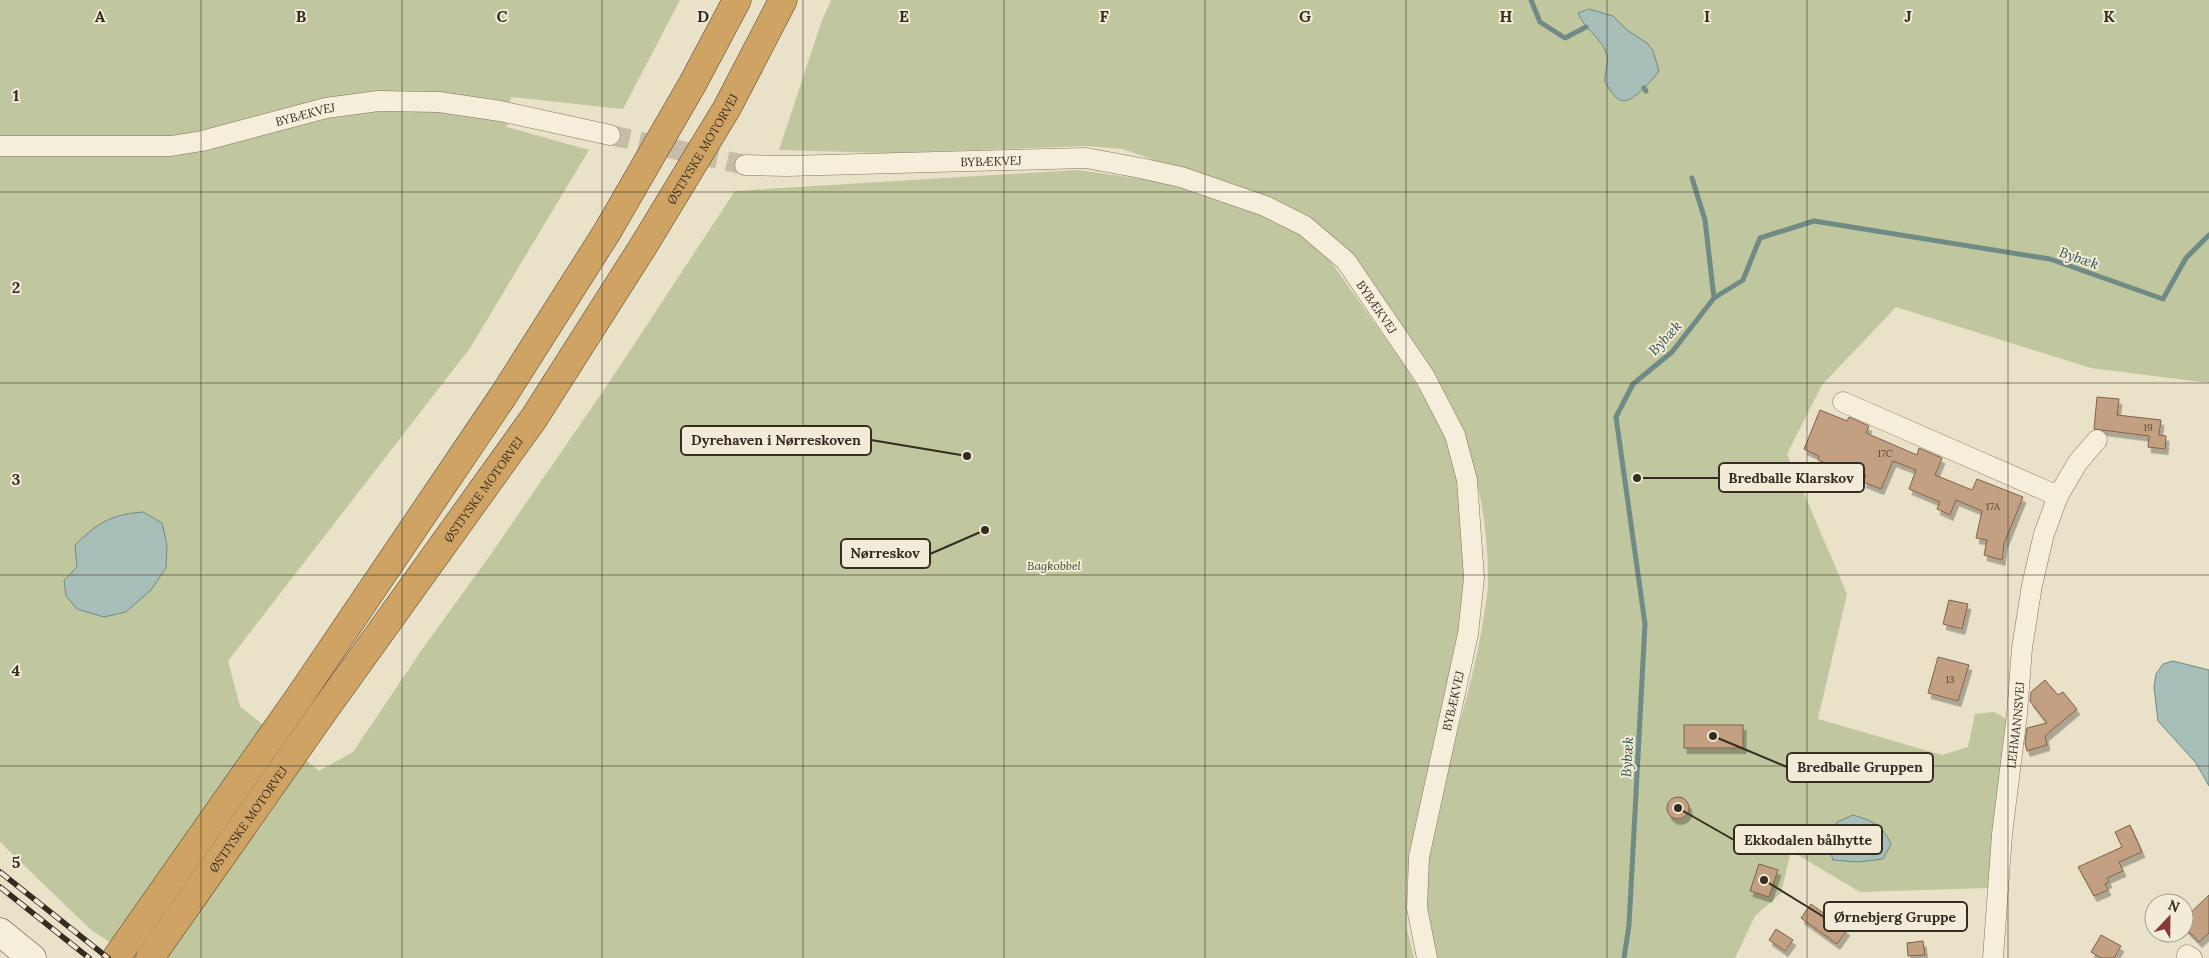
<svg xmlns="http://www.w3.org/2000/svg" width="2209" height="958" viewBox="0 0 2209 958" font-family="Lora,serif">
	<defs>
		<filter id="shadow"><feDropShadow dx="3" dy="5.5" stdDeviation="0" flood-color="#0004"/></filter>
	</defs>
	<rect width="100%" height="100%" fill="#e9e1c8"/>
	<g fill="#c0c69d">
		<path d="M0,0H680L623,109L511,97L507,127L589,150L470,348L228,661L240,706L319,771L353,752L421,651L491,554L608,384L735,191L1077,170L1150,180L1223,199L1291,226L1321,248L1401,360L1430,406L1453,454L1461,506L1465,564L1459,644L1406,883L1407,929L1414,958H133L90,929L0,842Z"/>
		<path d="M831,0H2209V383L2091,368L1896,307L1822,385L1787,454L1847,594L1818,719L1942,755L1968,747L1975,714L1994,712L2009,720L2002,759L1988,888L1860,892L1791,851L1781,893L1755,916L1735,958H1437C1432,929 1423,897 1426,868C1436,786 1469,708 1482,627C1484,614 1487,599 1488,586C1489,535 1480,481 1463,433L1350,255L1340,242L1297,211L1123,149L1087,146L887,153L779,150L821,23Z"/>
	</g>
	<g fill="#a8beb8" stroke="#708b85">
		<path d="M1589,9L1613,16L1627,30L1647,43L1653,51L1659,71C1654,78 1649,83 1643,89C1624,107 1618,104 1605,82C1604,73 1609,63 1607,55C1602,38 1584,29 1578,13Z"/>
		<path d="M143,512L162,523L167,545L166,568L151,590L126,612L104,617L77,609L66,596L64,580L77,567L75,545C99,522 110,515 143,512Z"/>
		<path d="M2173,661L2209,670V786L2196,763L2158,721L2154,687L2156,674L2163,664Z"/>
		<path d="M1853,815C1873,821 1882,825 1891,844L1883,859L1858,862L1833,860L1827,841L1837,822Z"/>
	</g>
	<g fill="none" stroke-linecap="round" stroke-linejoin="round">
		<g stroke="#708b85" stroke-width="5">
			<path d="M1531,0L1540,22L1565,38L1586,27"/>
			<path d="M1644,88L1646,91"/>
			<path d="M1692,178L1705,220L1714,298"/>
			<path d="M1624,958L1629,925L1645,624L1616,417L1633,384L1672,352L1714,298L1743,280L1760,238L1814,221L2050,259L2163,299L2186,258L2209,235"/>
		</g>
	</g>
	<g fill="#c3a082" stroke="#7f6048" filter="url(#shadow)">
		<path d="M2097,397L2119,399L2117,415L2161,420L2159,435L2166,436L2165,449L2148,447L2149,436L2094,429Z"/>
		<path d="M1820,410L1847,421L1849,417L1869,426L1866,433L1917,455L1919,448L1942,458L1935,475L1972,490L1977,479L2023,497L2004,544L2002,560L1984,555L1987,540L1976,538L1982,511L1956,500L1950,515L1937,509L1940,502L1909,489L1916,470L1893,461L1881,489L1863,482L1866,475L1837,463L1835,467L1818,460L1819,456L1804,449Z"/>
		<path d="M1949,600L1968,604L1962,629L1943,624Z"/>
		<path d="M1938,657L1969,665L1958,701L1928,693Z"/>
		<path d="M2045,680L2058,695L2063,692L2077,709L2045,736L2047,745L2027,751L2025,743L2027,728L2047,723L2030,701L2031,692Z"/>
		<rect x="1684" y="725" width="59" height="23"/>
		<circle cx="1678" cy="808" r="11"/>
		<path d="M2130,825L2142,852L2119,862L2123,871L2107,878L2109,882L2105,884L2108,890L2094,896L2078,867L2122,847L2115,832Z"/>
		<path d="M1759,864L1778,870L1769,897L1750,891Z"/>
		<path d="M2209,895V933L2199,942L2184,927V919Z"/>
		<path d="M1811,904L1847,930L1837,944L1801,918Z"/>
		<path d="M1776,929L1793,940L1785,951L1769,940Z"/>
		<path d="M2101,935L2121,946L2114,958H2101L2091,952Z"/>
		<path d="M1923,941L1925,955L1908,956L1907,943Z"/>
	</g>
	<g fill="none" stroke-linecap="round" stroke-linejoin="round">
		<path stroke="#c5bda7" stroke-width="20" stroke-dasharray="20 10" stroke-linecap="butt" d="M610,135L745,165"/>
		<g stroke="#83745f" stroke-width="21">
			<g id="street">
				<path id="s1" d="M0,146H171L202,141L326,108L378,101L439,102L500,111L610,135"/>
				<path id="s2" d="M745,165L787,166L1086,158L1140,168L1181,177L1265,206L1305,226L1346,261L1425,377L1455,435L1467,480L1474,578L1468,634L1419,857L1417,908L1427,958"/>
				<path d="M1843,402L2058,496"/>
				<path d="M2187,955L2192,958"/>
				<path id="s3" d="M1993,958L2002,834L2017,714L2022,648L2032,585L2044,534L2058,496L2078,462L2097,440"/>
			</g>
		</g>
		<g stroke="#655542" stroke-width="29">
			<path id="secondary" d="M0,932L32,958"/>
		</g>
		<g stroke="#514233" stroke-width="29">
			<g id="highway">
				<path d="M116,958L300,696L503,396L607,232L693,83L737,0"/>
				<path id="s4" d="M150,958L323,712L534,418L644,245L727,108L783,0"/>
			</g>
		</g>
		<use href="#street" stroke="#f5eeda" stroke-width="20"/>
		<use href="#secondary" stroke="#f5eeda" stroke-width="28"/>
		<use href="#highway" stroke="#cea363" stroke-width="28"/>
		<g stroke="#352c21" stroke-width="5.5">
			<g id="rail">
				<path d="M0,872L108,958"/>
				<path d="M0,887L89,958"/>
			</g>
		</g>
		<use href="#rail" stroke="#f1ebd7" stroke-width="4" stroke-dasharray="11" stroke-linecap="butt"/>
	</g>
	<path fill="none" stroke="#352c21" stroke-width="1" stroke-opacity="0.55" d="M201,0V958M402,0V958M602,0V958M803,0V958M1004,0V958M1205,0V958M1406,0V958M1607,0V958M1807,0V958M2008,0V958M0,192H2209M0,383H2209M0,575H2209M0,766H2209"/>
	<g text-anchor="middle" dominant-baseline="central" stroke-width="4" stroke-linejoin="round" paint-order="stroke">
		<g font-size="10" fill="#584939">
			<text x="2148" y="427">19</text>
			<text x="1885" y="453">17C</text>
			<text x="1993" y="506">17A</text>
			<text x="1950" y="679">13</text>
		</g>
		<g font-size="12" fill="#352c21" stroke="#f1ebd7">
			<text stroke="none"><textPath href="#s1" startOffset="309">BYBÆKVEJ</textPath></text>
			<text stroke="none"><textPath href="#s4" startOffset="980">ØSTJYSKE MOTORVEJ</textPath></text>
			<text stroke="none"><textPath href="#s2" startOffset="246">BYBÆKVEJ</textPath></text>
			<text stroke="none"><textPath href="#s2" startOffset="681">BYBÆKVEJ</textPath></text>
			<text stroke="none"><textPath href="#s4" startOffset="575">ØSTJYSKE MOTORVEJ</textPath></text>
			<text transform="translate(1453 701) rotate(-77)">BYBÆKVEJ</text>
			<text stroke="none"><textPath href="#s3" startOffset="234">LEHMANNSVEJ</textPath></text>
			<text stroke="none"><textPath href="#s4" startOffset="170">ØSTJYSKE MOTORVEJ</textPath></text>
		</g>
		<g font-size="12" font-style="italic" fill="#444f2a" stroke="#f1ebd7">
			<text x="1054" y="565">Bagkobbel</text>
		</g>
		<g font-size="14" font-style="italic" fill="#325352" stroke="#f1ebd7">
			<text transform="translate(2079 258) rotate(19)">Bybæk</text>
			<text transform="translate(1665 338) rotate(-47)">Bybæk</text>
			<text transform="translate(1627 757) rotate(-87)">Bybæk</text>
		</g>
	</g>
	<g font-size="16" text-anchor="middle" font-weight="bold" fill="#352c21" stroke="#f1ebd7" stroke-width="4" stroke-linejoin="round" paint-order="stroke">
		<text x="100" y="22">A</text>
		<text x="301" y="22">B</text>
		<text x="502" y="22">C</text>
		<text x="703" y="22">D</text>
		<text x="904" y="22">E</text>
		<text x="1104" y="22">F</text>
		<text x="1305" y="22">G</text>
		<text x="1506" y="22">H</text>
		<text x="1707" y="22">I</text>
		<text x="1908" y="22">J</text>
		<text x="2109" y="22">K</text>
		<text x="16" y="101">1</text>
		<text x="16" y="293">2</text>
		<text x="16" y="485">3</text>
		<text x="16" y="676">4</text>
		<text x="16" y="868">5</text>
	</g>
	<path fill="none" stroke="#352c21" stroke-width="2" d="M967 456L871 440M1637 478L1719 478M985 530L930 554M1713 736L1787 767M1678 808L1734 840M1764 880L1824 917"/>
	<g fill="#352c21" stroke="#f1ebd7" stroke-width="2">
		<circle cx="967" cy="456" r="5"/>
		<circle cx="1637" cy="478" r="5"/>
		<circle cx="985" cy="530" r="5"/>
		<circle cx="1713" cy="736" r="5"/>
		<circle cx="1678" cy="808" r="5"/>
		<circle cx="1764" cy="880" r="5"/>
	</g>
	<g fill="#f1ebd7" stroke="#352c21" stroke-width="2">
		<rect x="681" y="426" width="190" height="29" rx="5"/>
		<rect x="1719" y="463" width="145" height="29" rx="5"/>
		<rect x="841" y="539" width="89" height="29" rx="5"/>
		<rect x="1787" y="753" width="146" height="29" rx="5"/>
		<rect x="1734" y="825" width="148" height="29" rx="5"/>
		<rect x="1824" y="902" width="143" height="29" rx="5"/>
	</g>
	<g font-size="14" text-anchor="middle" font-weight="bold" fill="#352c21">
		<text x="776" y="445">Dyrehaven i Nørreskoven</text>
		<text x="1791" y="483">Bredballe Klarskov</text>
		<text x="885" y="558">Nørreskov</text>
		<text x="1860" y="772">Bredballe Gruppen</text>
		<text x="1808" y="845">Ekkodalen bålhytte</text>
		<text x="1895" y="922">Ørnebjerg Gruppe</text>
	</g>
	<g transform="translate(2169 918) rotate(22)"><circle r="24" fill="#f1ebd7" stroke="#a69f8e"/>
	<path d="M0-4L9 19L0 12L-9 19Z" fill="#8b3936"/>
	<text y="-8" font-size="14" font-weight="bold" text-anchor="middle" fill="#352c21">N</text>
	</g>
</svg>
